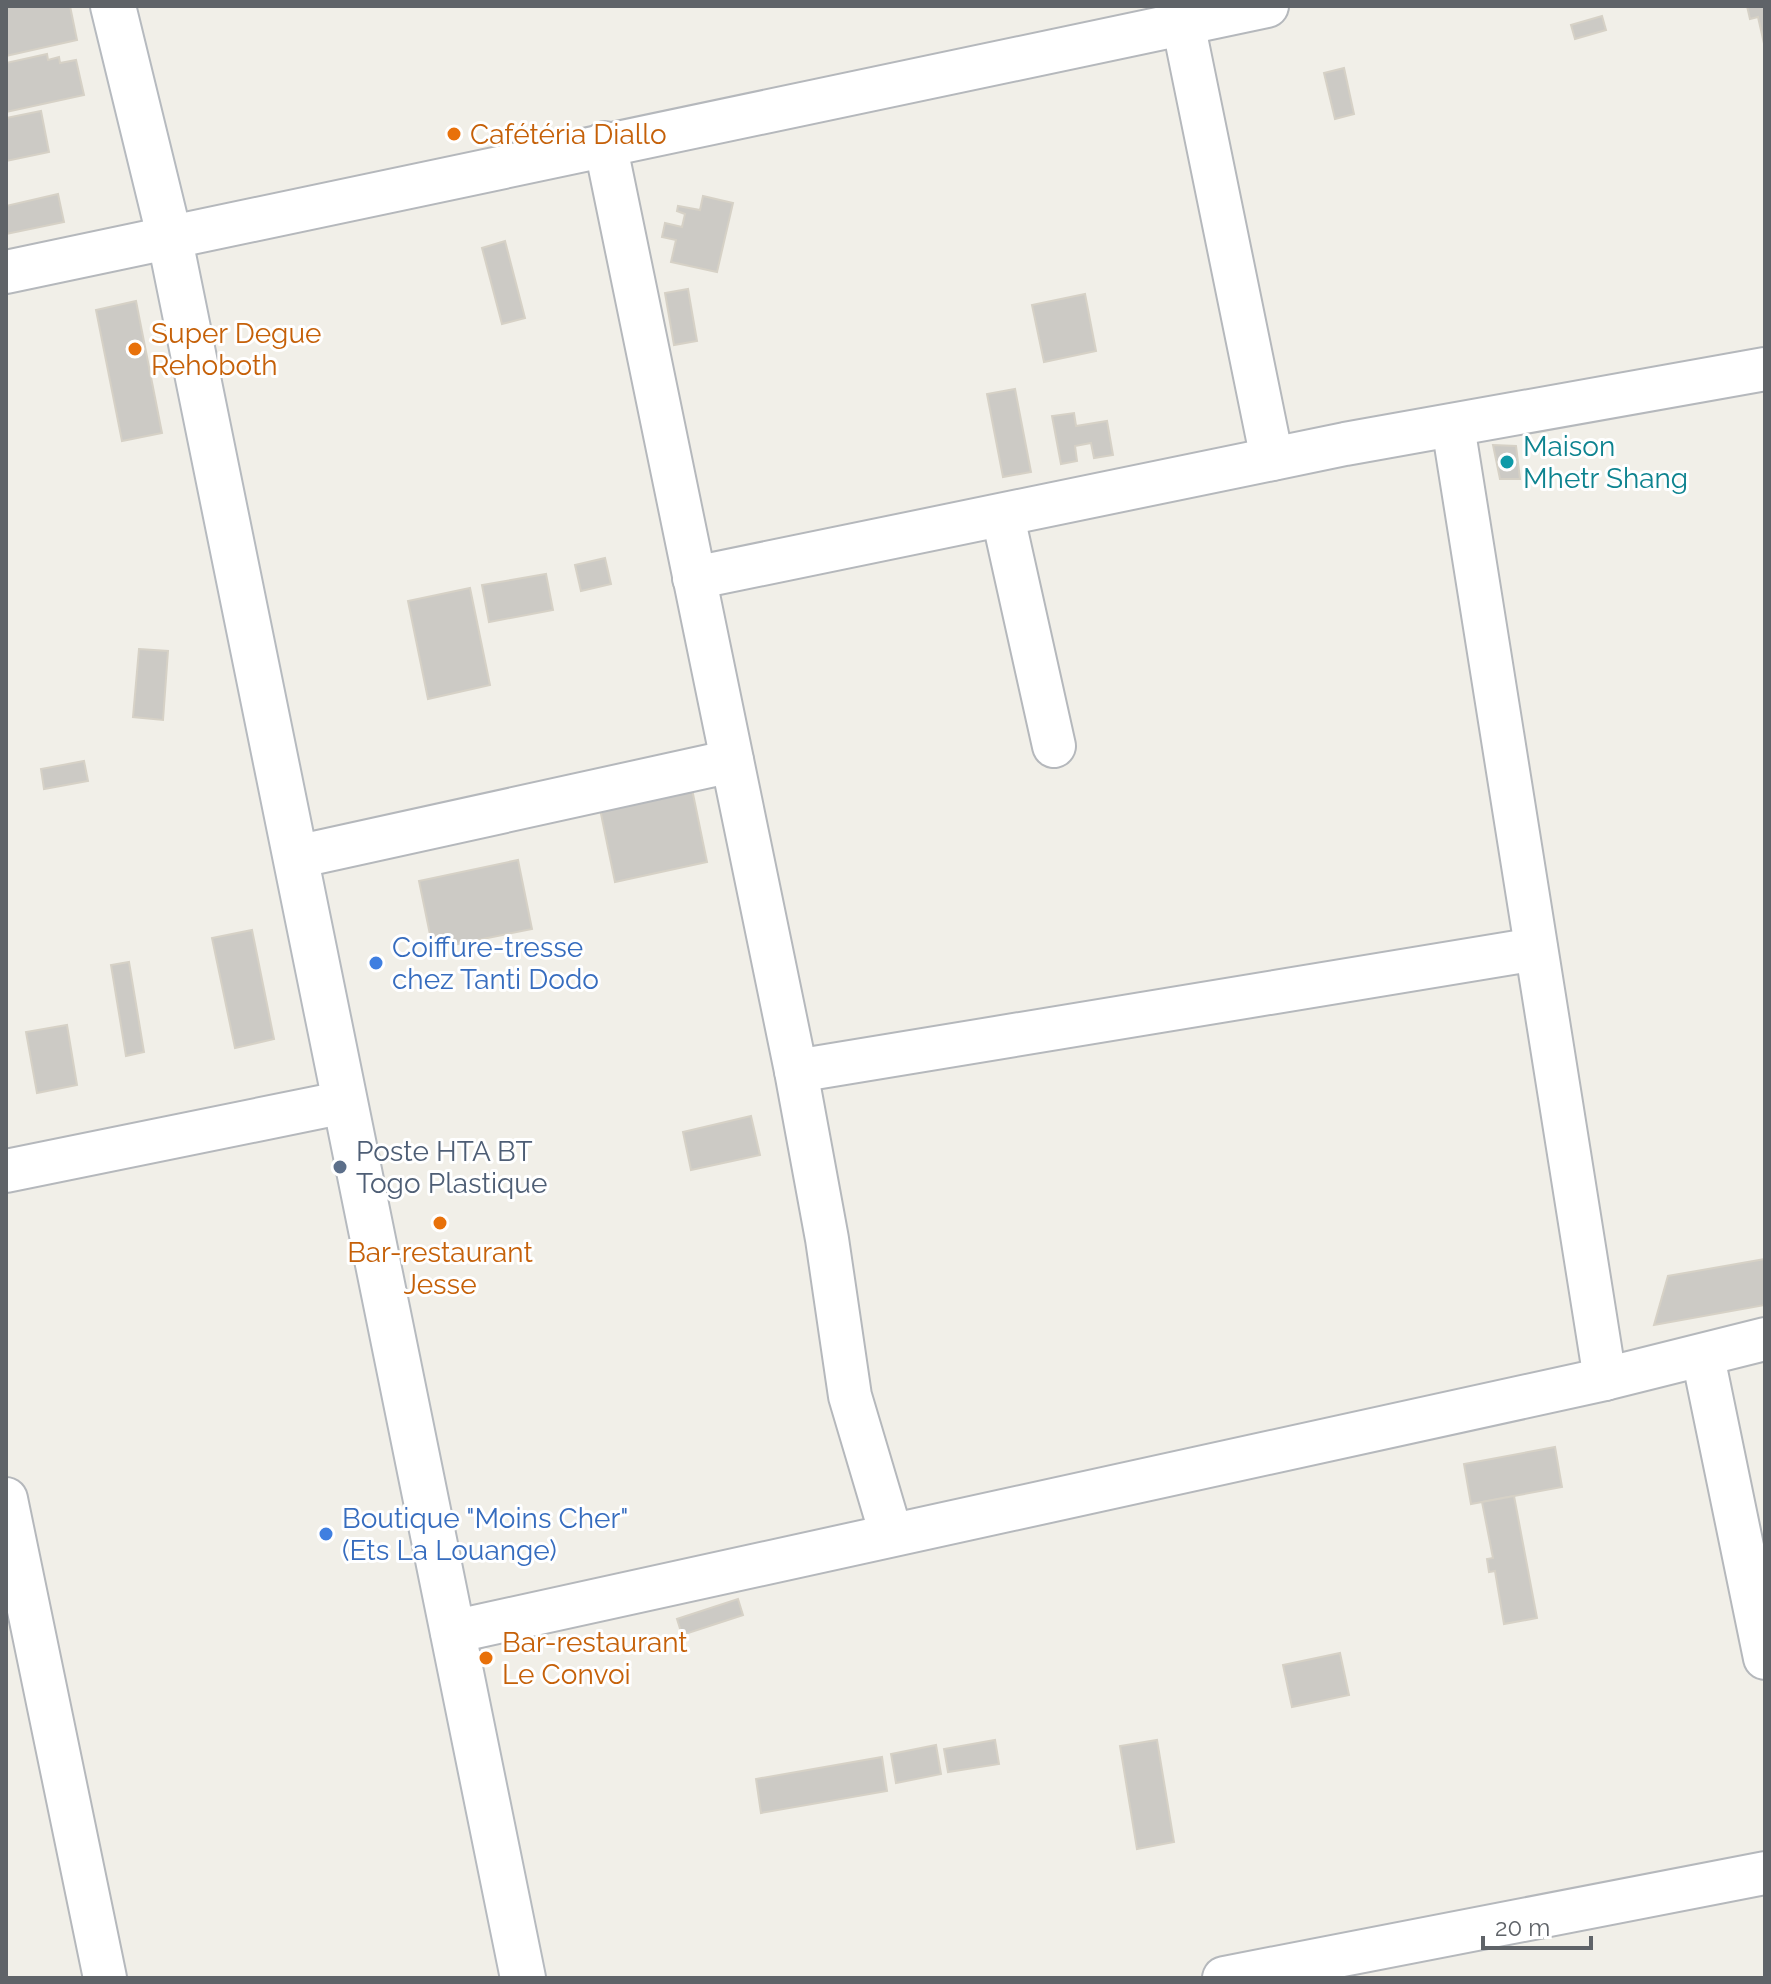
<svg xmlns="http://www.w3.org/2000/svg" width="1771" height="1984" viewBox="0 0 1771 1984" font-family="Raleway,sans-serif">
	<rect width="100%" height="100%" fill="#f1efe8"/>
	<g fill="#cccac5" stroke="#d6d1c6" stroke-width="2">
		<path d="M6,6H70L77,40L6,56Z"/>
		<path d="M1747,6H1765V48L1758,17L1750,19Z"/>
		<path d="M1602,16L1606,30L1575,39L1571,25Z"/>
		<path d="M47,54L48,60L59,57L60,63L76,60L84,95L6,112V63Z"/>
		<path d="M1344,68L1354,114L1335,119L1324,73Z"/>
		<path d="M41,111L49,152L6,161V118Z"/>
		<path d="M58,194L64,222L6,234V206Z"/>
		<path d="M703,196L733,203L717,272L671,262L676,240L662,237L665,223L682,227L685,214L677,211L678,206L700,210Z"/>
		<path d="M505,241L525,318L502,324L482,248Z"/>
		<path d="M688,289L697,341L674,345L665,293Z"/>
		<path d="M1085,294L1096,351L1044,362L1032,305Z"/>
		<path d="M136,301L162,433L122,441L96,310Z"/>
		<path d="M1015,389L1031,472L1003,477L987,394Z"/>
		<path d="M1074,413L1076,426L1107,421L1113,455L1094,458L1091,443L1075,446L1077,461L1061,464L1052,416Z"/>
		<path d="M1493,445L1516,446L1520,479H1500Z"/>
		<path d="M605,558L611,584L581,591L575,565Z"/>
		<path d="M546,574L553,610L489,622L482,585Z"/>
		<path d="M470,588L490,685L428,699L408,601Z"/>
		<path d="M139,649L168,651L163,720L133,717Z"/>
		<path d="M84,761L88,781L44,789L41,769Z"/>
		<path d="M692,789L707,862L615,882L600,809Z"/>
		<path d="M518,860L532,929L433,949L419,881Z"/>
		<path d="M252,930L274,1039L235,1048L212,938Z"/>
		<path d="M129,962L144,1052L126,1056L111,965Z"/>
		<path d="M67,1025L77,1085L37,1093L26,1032Z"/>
		<path d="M751,1116L760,1155L691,1170L683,1132Z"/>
		<path d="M1765,1259V1305L1654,1325L1668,1276Z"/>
		<path d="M1555,1447L1562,1487L1471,1504L1464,1464Z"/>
		<path d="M1514,1496L1537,1618L1504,1624L1495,1571L1489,1572L1487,1559L1493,1558L1482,1502Z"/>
		<path d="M738,1599L743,1615L682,1635L677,1619Z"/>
		<path d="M1340,1653L1349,1695L1292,1707L1283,1665Z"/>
		<path d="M995,1740L999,1764L948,1772L944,1749Z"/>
		<path d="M1157,1740L1174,1842L1137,1849L1120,1746Z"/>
		<path d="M936,1745L941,1774L896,1783L891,1754Z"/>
		<path d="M882,1757L887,1791L761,1813L756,1779Z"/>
	</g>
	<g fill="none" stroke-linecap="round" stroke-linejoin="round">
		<g stroke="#b5b8bc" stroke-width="46">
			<g id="street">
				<path d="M1183,23L1272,459"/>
				<path d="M605,143L796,1071L827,1239L850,1396L891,1534"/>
				<path d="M6,272L1267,6"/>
				<path d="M1453,426L1605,1379"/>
				<path d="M1003,517L1054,746"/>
				<path d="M694,578L1345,444L1765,369"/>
				<path d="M296,857L732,761"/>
				<path d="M796,1071L1536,949"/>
				<path d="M6,1171L345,1102"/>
				<path d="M1703,1357L1765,1658"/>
				<path d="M6,1499L105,1978"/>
				<path d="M452,1632L1605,1379L1765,1339"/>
				<path d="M1224,1978L1765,1873"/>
			</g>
		</g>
		<g stroke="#b6babf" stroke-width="48">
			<path id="secondary" d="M113,6L169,235L523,1978"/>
		</g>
		<use href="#street" stroke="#fff" stroke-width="42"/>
		<use href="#secondary" stroke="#fff" stroke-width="44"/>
	</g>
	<g fill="#e8710a" stroke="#fff" stroke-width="3">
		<circle cx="454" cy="134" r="8"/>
		<circle cx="135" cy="349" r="8"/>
		<circle cx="440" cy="1223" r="8"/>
		<circle cx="486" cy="1658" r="8"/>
	</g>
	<circle fill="#0f9aa8" stroke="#fff" stroke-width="3" cx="1507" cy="462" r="8"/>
	<g fill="#3f7fe0" stroke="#fff" stroke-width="3">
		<circle cx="376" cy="963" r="8"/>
		<circle cx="326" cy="1534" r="8"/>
	</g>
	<circle fill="#5c6f8a" stroke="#fff" stroke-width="3" cx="340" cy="1167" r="8"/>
	<g text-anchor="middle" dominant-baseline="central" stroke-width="6" stroke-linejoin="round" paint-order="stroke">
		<g font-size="28" fill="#c56008" stroke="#fff" text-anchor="start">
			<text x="470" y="134">Cafétéria Diallo</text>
			<text x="151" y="333">Super Degue<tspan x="151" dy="32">Rehoboth</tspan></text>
			<text x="440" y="1252" text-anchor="middle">Bar-restaurant<tspan x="440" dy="32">Jesse</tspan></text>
			<text x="502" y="1642">Bar-restaurant<tspan x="502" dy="32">Le Convoi</tspan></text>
		</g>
		<g font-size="28" fill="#0d838f" stroke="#fff" text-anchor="start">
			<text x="1523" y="446">Maison<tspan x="1523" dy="32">Mhetr Shang</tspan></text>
		</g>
		<g font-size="28" fill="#366cbe" stroke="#fff" text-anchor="start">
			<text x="392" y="947">Coiffure-tresse<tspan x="392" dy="32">chez Tanti Dodo</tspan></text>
			<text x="342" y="1518">Boutique "Moins Cher"<tspan x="342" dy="32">(Ets La Louange)</tspan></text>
		</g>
		<g font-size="28" fill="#4e5e75" stroke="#fff" text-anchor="start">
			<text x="356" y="1151">Poste HTA BT<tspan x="356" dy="32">Togo Plastique</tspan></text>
		</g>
	</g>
	<rect width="1771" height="1984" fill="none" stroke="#5f6368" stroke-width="16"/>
	<path d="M1483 1936v12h108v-12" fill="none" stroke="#5f6368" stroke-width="4"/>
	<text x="1495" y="1936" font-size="24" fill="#5f6368" stroke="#ffffff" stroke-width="6" paint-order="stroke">20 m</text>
</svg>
